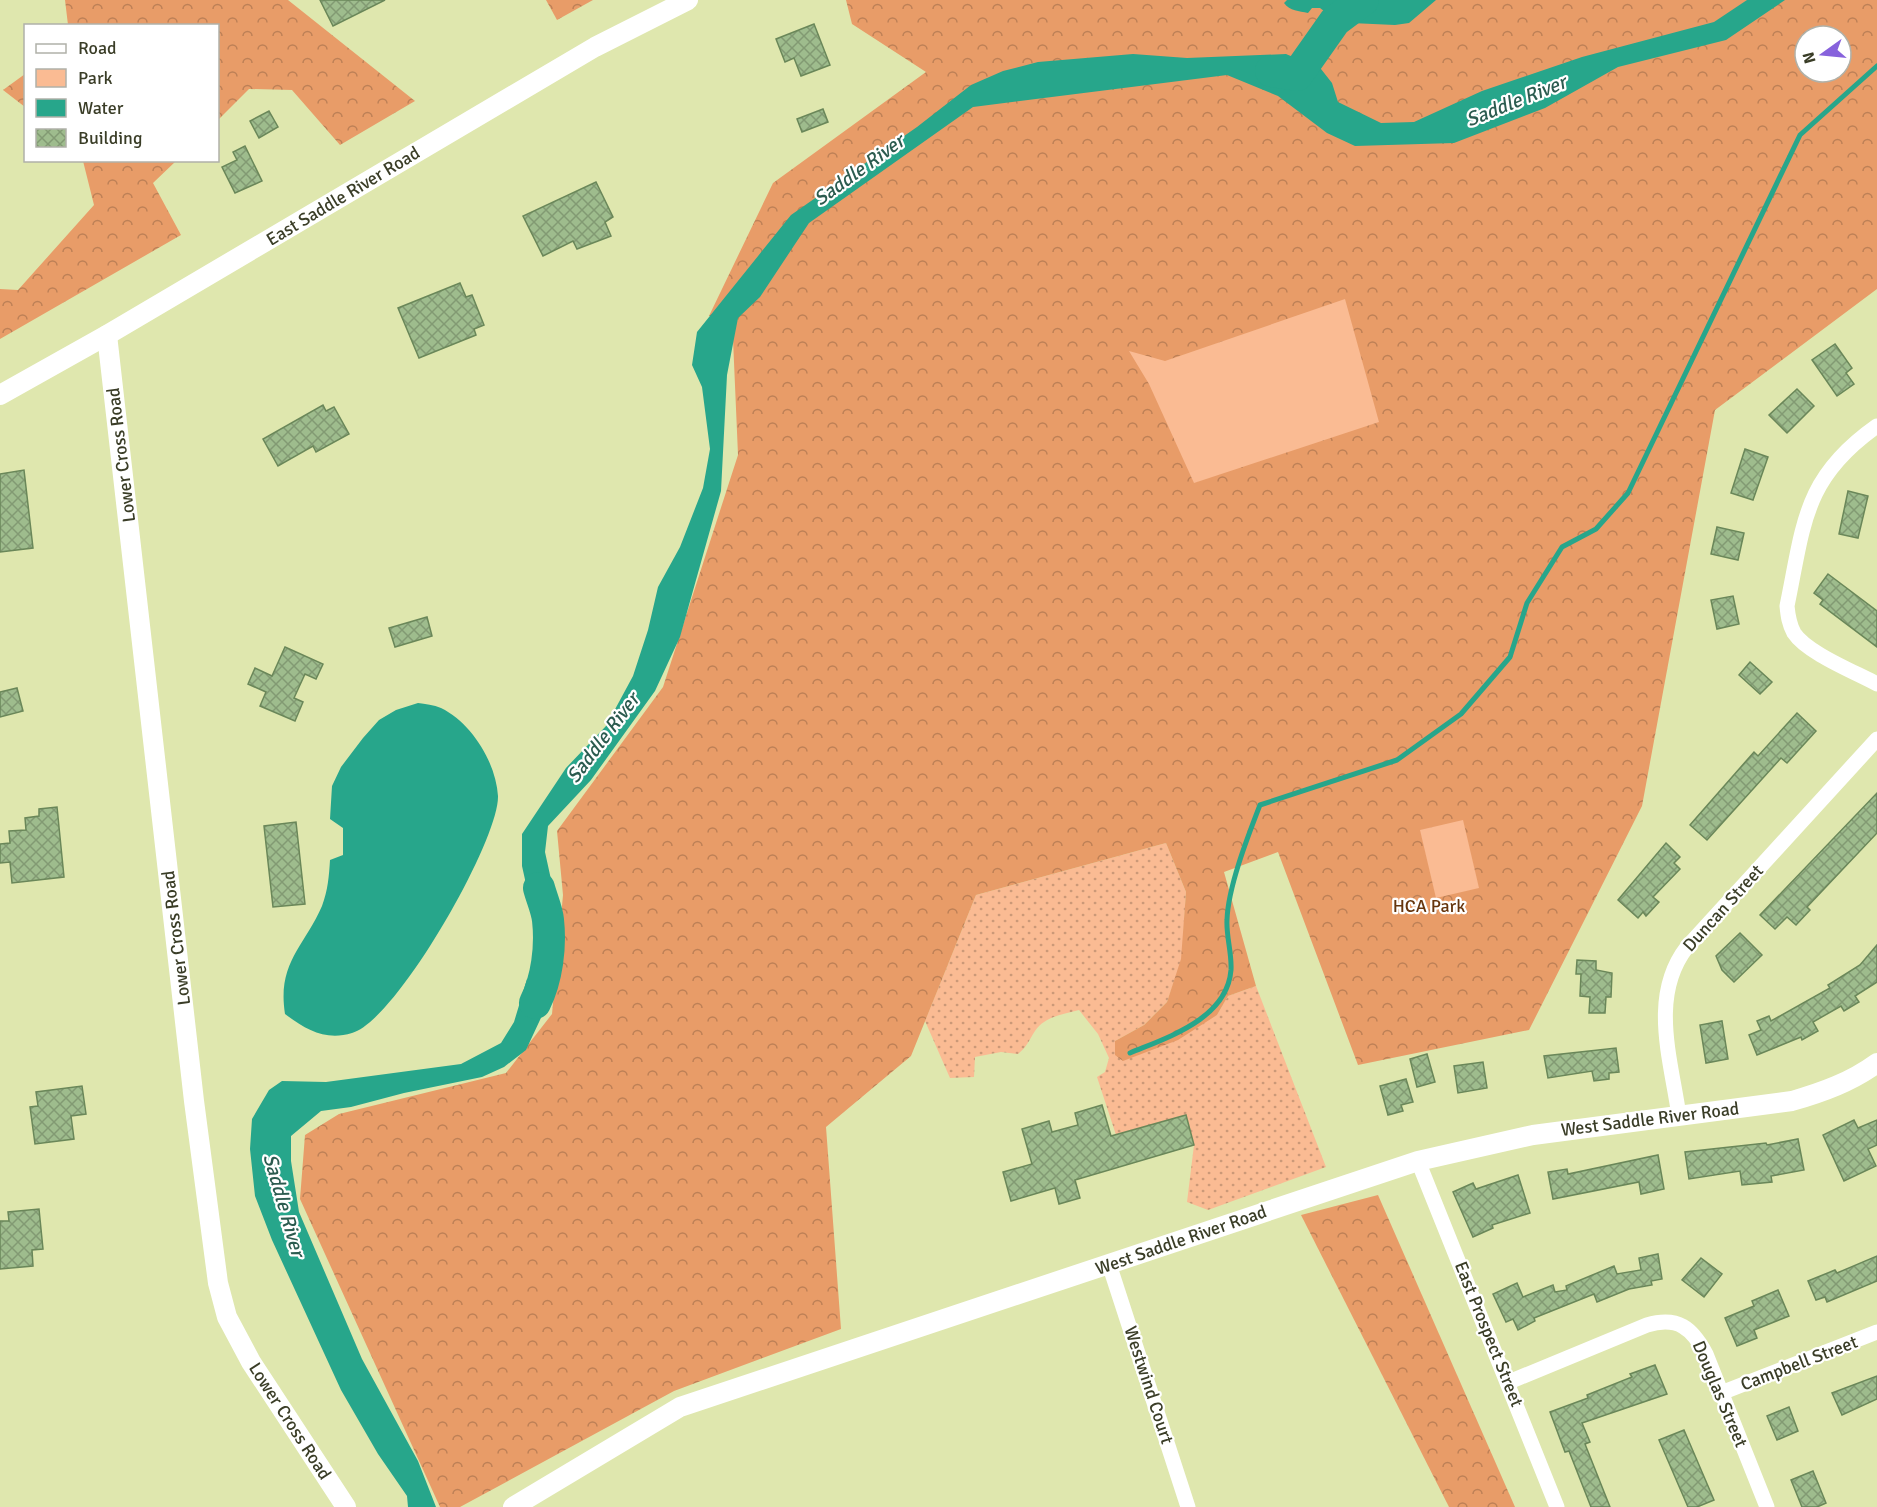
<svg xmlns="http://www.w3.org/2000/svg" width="1877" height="1507" viewBox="0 0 1877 1507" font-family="Signika,sans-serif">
	<defs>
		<pattern id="green-dots" width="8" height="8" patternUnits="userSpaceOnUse" patternTransform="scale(1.5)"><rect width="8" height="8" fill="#fabb93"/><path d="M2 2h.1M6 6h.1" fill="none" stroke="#cb9978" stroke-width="1.8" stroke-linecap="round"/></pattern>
		<pattern id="forest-crowns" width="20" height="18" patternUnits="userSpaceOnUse" patternTransform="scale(1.5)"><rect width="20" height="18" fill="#e89c68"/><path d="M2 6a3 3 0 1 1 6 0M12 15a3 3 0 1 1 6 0" fill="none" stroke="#bd8056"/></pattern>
		<pattern id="building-cross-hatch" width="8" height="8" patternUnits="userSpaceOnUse" patternTransform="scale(1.5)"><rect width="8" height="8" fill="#9ebc8d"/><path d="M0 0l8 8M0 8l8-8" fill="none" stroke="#829a73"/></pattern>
	</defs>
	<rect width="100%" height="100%" fill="#dfe7ae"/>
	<path fill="url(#green-dots)" d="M1166,843L1186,892L1182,959L1167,1002L1144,1025L1115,1041L1217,1015L1228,996L1256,986L1326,1167L1208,1210L1187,1202L1194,1145L1186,1115L1116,1135L1097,1077L1105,1072L1109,1058L1098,1034L1079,1010C1064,1014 1045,1016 1035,1031C1029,1040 1027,1047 1018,1054L1001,1052L975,1057L974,1077L950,1078L925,1021L976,895Z"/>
	<g fill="url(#forest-crowns)" fill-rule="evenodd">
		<path d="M65,0H288L415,101L340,145L292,90L249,89L218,120V26L68,25Z"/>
		<path d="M546,0H593L557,20Z"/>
		<path d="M846,0H1877V289L1715,410L1642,806L1529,1030L1358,1065L1278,852L1224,872L1256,986L1228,996L1217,1015L1178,1040L1123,1061L1115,1055V1041L1144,1025L1167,1002L1181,959L1186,892L1166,843L976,895L911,1056L826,1127L841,1329L674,1391L460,1507H440L300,1199L305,1135L339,1114L506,1073L552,1014L563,895L557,831L663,687L738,455L732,316H709L773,183L926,72L852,24ZM1805,36H1841V72H1805Z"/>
		<path d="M25,74V107L3,90Z"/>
		<path d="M83,161H176L153,183L181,235L0,339V289L18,290L94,205Z"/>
		<path d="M1378,1195L1515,1507H1449L1301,1215Z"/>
	</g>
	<g fill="#fabb93">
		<path d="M1345,299L1379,422L1194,483L1149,384L1129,351L1165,361Z"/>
		<path d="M1463,820L1479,888L1436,898L1420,830Z"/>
	</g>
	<g fill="#27a68b">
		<path d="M1287,0H1436L1409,23L1395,25L1351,23L1332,17L1320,8H1312L1308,13C1299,11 1290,11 1284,3Z"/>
		<path d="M1747,0H1785L1726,40L1618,67L1545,108L1454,143L1355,146L1327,133L1278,96L1227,75L973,107L809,223L760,297L738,318L727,375L721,491L680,637L655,691L591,780L548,826L545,852L564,939L560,977L526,1050L504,1067L482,1077L404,1093L351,1107L321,1111L291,1136V1161L299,1212L362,1359L418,1461L436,1507H408L407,1496L378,1454L341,1390L272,1240L255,1196L250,1149L252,1119L269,1090L282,1081L326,1082L461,1064L501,1043L514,1022L527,979L540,972L549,958L551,941L547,926L536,913L526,884L522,866V834L566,768L606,726L633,676L648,630L658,587L680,547L703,488L710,449L702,387L692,365L697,332L791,215L917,127L971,85L1003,71L1038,62L1133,54L1187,58L1286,54L1321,69L1332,83L1338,102L1381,123L1414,122L1482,91L1582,57L1714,22Z"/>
		<path d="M418,703C425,704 434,705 441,708C472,723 496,763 498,796C499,841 396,1021 352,1033C326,1041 306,1030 285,1014C277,963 304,947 322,906C328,890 329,876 330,860L343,855V828L330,819L332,786L341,767L363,738L379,720L396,710Z"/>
	</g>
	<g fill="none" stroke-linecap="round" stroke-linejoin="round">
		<path stroke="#27a68b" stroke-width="5" d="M1130,1053C1168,1037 1227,1019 1231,970C1232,953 1226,936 1227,920C1228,887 1248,836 1260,805L1397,760L1461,714L1510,657L1527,603L1562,547L1596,529L1628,493L1800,135L1877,66"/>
		<g stroke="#27a68b" stroke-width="32">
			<path d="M1271,71L1297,75L1335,21L1363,0"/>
			<path d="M535,1003C547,979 551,947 548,920C547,910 542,899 539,888"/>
		</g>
	</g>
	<g fill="url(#building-cross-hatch)" stroke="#6a8759" stroke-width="1.5">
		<path d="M320,0H385L333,26Z"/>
		<path d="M814,24L830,65L801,76L794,58L785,62L776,39Z"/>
		<path d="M823,109L828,122L802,132L797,119Z"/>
		<path d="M269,111L278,127L259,138L250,121Z"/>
		<path d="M245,146L262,181L235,193L222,167L237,160L233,152Z"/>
		<path d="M596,182L613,217L605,222L611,236L577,249L573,241L543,256L523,216Z"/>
		<path d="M460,283L466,297L472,295L484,325L474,329L476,335L419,358L398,308Z"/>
		<path d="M1835,344L1852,368L1846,373L1854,384L1837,396L1812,360Z"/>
		<path d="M1797,389L1814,406L1787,433L1769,415Z"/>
		<path d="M323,405L326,411L334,407L349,434L316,452L313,446L278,466L263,439Z"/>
		<path d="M1745,449L1768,457L1753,500L1731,493Z"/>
		<path d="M24,470L33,548L0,552V474Z"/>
		<path d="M1848,491L1868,496L1858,538L1839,534Z"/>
		<path d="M1717,527L1744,533L1738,560L1711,554Z"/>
		<path d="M1828,574L1877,611V647L1820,604L1823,600L1814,593Z"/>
		<path d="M1733,596L1739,624L1717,629L1711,600Z"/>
		<path d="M427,617L432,636L395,647L389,628Z"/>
		<path d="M285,647L323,664L316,679L305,674L294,698L303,702L295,721L260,706L266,692L248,684L255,668L272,676Z"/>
		<path d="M1750,662L1772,682L1760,694L1739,675Z"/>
		<path d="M17,688L23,711L0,717V692Z"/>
		<path d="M1797,713L1816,731L1787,763L1781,758L1707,840L1690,825L1754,752L1758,756Z"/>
		<path d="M1877,793V833L1807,907L1810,910L1796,925L1787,917L1775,929L1760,915Z"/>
		<path d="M57,807L64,877L12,883L10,862L0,863V844L10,843L9,831L26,830L25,818L39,816V809Z"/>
		<path d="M296,822L305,904L273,907L264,826Z"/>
		<path d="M1666,843L1680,857L1674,863L1680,869L1653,897L1659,902L1646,916L1643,912L1638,918L1618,900Z"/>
		<path d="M1740,933L1762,955L1734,982L1722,970L1716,956Z"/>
		<path d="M1877,945V982L1855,996L1859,1002L1844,1011L1841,1006L1813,1022L1818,1031L1802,1040L1801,1037L1757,1055L1749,1035L1761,1030L1757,1021L1769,1016L1771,1021L1830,988L1828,985L1860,965Z"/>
		<path d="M1577,960L1596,961V970L1612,973L1611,997H1606L1605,1013H1589L1590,997L1580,996L1581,974H1576Z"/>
		<path d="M1722,1021L1728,1059L1706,1063L1700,1025Z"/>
		<path d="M1616,1048L1619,1072L1609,1073V1079L1594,1081L1592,1071L1548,1078L1544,1056Z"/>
		<path d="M1427,1054L1435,1082L1417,1087L1410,1059Z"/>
		<path d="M1483,1062L1487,1088L1458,1093L1454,1066Z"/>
		<path d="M1406,1079L1413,1102L1401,1105L1403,1111L1388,1115L1380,1086Z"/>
		<path d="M82,1086L86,1114L71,1116L74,1139L35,1144L30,1107L38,1106L36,1092Z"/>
		<path d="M1102,1105L1111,1136L1186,1115L1194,1145L1075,1180L1080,1198L1059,1204L1055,1188L1011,1201L1003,1172L1032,1164L1022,1129L1049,1121L1052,1132L1078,1125L1075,1113Z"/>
		<path d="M1854,1120L1858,1128L1877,1120V1145L1868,1149L1876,1166L1844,1181L1823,1135Z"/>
		<path d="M1798,1139L1804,1170L1771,1176L1772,1182L1742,1185L1740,1171L1689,1179L1685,1152L1766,1143L1767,1145Z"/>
		<path d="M1658,1155L1664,1189L1641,1194L1639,1182L1553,1199L1548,1172L1567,1169L1568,1174Z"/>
		<path d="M1518,1175L1530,1213L1492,1225L1493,1228L1473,1237L1453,1192L1473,1183L1476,1189Z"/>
		<path d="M39,1209L43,1249L32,1250L33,1266L0,1269V1221H9L8,1212Z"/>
		<path d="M1658,1254L1662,1279L1651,1281L1652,1285L1629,1289L1597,1302L1594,1294L1534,1318L1535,1321L1518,1330L1513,1319L1506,1322L1493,1294L1517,1283L1523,1297L1553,1285L1555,1292L1567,1290L1566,1286L1614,1266L1617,1274L1641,1270L1639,1258Z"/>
		<path d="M1877,1256V1281L1827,1302L1825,1297L1816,1300L1808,1281L1835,1270L1837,1273Z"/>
		<path d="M1701,1258L1722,1274L1704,1297L1682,1280Z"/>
		<path d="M1778,1290L1789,1316L1754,1330L1757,1338L1737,1346L1725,1318L1754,1306L1752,1301Z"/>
		<path d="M1655,1365L1667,1394L1582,1423L1590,1442L1585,1444L1610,1507H1591L1569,1451L1565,1452L1550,1412L1588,1398L1587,1395L1632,1377L1630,1374Z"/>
		<path d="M1877,1376V1399L1842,1415L1832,1393Z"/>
		<path d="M1789,1407L1798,1431L1777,1440L1767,1416Z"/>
		<path d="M1684,1430L1714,1500L1697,1507H1688L1659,1440Z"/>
		<path d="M1813,1471L1826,1503L1817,1507H1802L1791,1480Z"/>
	</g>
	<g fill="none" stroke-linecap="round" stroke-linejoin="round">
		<g stroke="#fff" stroke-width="15">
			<path d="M1877,426C1803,478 1804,524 1787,606C1788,616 1789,624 1794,633C1807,653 1855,672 1877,684"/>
			<path d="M1679,1116C1671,1059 1649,996 1687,947L1877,739"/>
			<path d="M1418,1161L1557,1507"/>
			<path d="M1109,1264L1188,1507"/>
			<path d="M1509,1382L1647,1325C1678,1316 1692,1328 1706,1354L1767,1507"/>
			<path d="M1721,1393L1877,1332"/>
		</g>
		<g stroke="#fff" stroke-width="20">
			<path d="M107,335L194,1101L218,1283L227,1317L251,1362L346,1507"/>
			<path d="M0,395L107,335L595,47L688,0"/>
			<path d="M513,1507L680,1407L1418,1161L1533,1135L1792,1101C1823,1092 1851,1082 1877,1063"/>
		</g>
	</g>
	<g text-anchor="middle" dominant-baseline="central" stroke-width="4.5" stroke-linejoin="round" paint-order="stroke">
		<g font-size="18" fill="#3a3d27" stroke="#fff">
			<text transform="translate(343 196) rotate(-31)">East Saddle River Road</text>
			<text transform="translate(121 455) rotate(-97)">Lower Cross Road</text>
			<text transform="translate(1723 908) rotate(-48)">Duncan Street</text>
			<text transform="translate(176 938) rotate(-97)">Lower Cross Road</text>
			<text transform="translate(1650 1119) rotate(-7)">West Saddle River Road</text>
			<text transform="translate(1181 1240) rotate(-19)">West Saddle River Road</text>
			<text transform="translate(1489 1334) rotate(68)">East Prospect Street</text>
			<text transform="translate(1799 1363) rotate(-21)">Campbell Street</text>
			<text transform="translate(1149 1385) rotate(72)">Westwind Court</text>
			<text transform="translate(1720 1394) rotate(67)">Douglas Street</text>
			<text transform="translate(290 1421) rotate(57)">Lower Cross Road</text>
		</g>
		<g font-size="18" fill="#66350d" stroke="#fff">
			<text x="1429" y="906">HCA Park</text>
		</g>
		<g font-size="20" font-style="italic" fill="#2b5b4f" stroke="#fff">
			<text transform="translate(1516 101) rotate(-22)">Saddle River</text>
			<text transform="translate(859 170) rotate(-36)">Saddle River</text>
			<text transform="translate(603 738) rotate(-53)">Saddle River</text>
			<text transform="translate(284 1205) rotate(74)">Saddle River</text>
		</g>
	</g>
	<rect x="24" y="24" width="195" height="138" fill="#ffffff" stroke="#b0b1a9" stroke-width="1.5"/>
	<rect x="36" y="44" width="30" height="9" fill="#ffffff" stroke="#b0b1a9" stroke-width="1.5"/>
	<text x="78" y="54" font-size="18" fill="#3a3d27">Road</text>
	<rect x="36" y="69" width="30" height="18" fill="#fabb93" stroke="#b0b1a9" stroke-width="1.5"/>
	<text x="78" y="84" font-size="18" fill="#3a3d27">Park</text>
	<rect x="36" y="99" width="30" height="18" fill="#27a68b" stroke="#b0b1a9" stroke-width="1.5"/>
	<text x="78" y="114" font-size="18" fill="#3a3d27">Water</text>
	<rect x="36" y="129" width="30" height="18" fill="url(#building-cross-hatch)" stroke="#b0b1a9" stroke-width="1.5"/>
	<text x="78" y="144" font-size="18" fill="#3a3d27">Building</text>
	<g transform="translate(1823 54) rotate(255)"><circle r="28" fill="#ffffff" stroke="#b0b1a9" stroke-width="1.5"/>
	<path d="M0-4.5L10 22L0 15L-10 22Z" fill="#8762dc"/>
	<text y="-9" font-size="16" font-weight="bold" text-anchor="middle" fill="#3a3d27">N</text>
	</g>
</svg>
